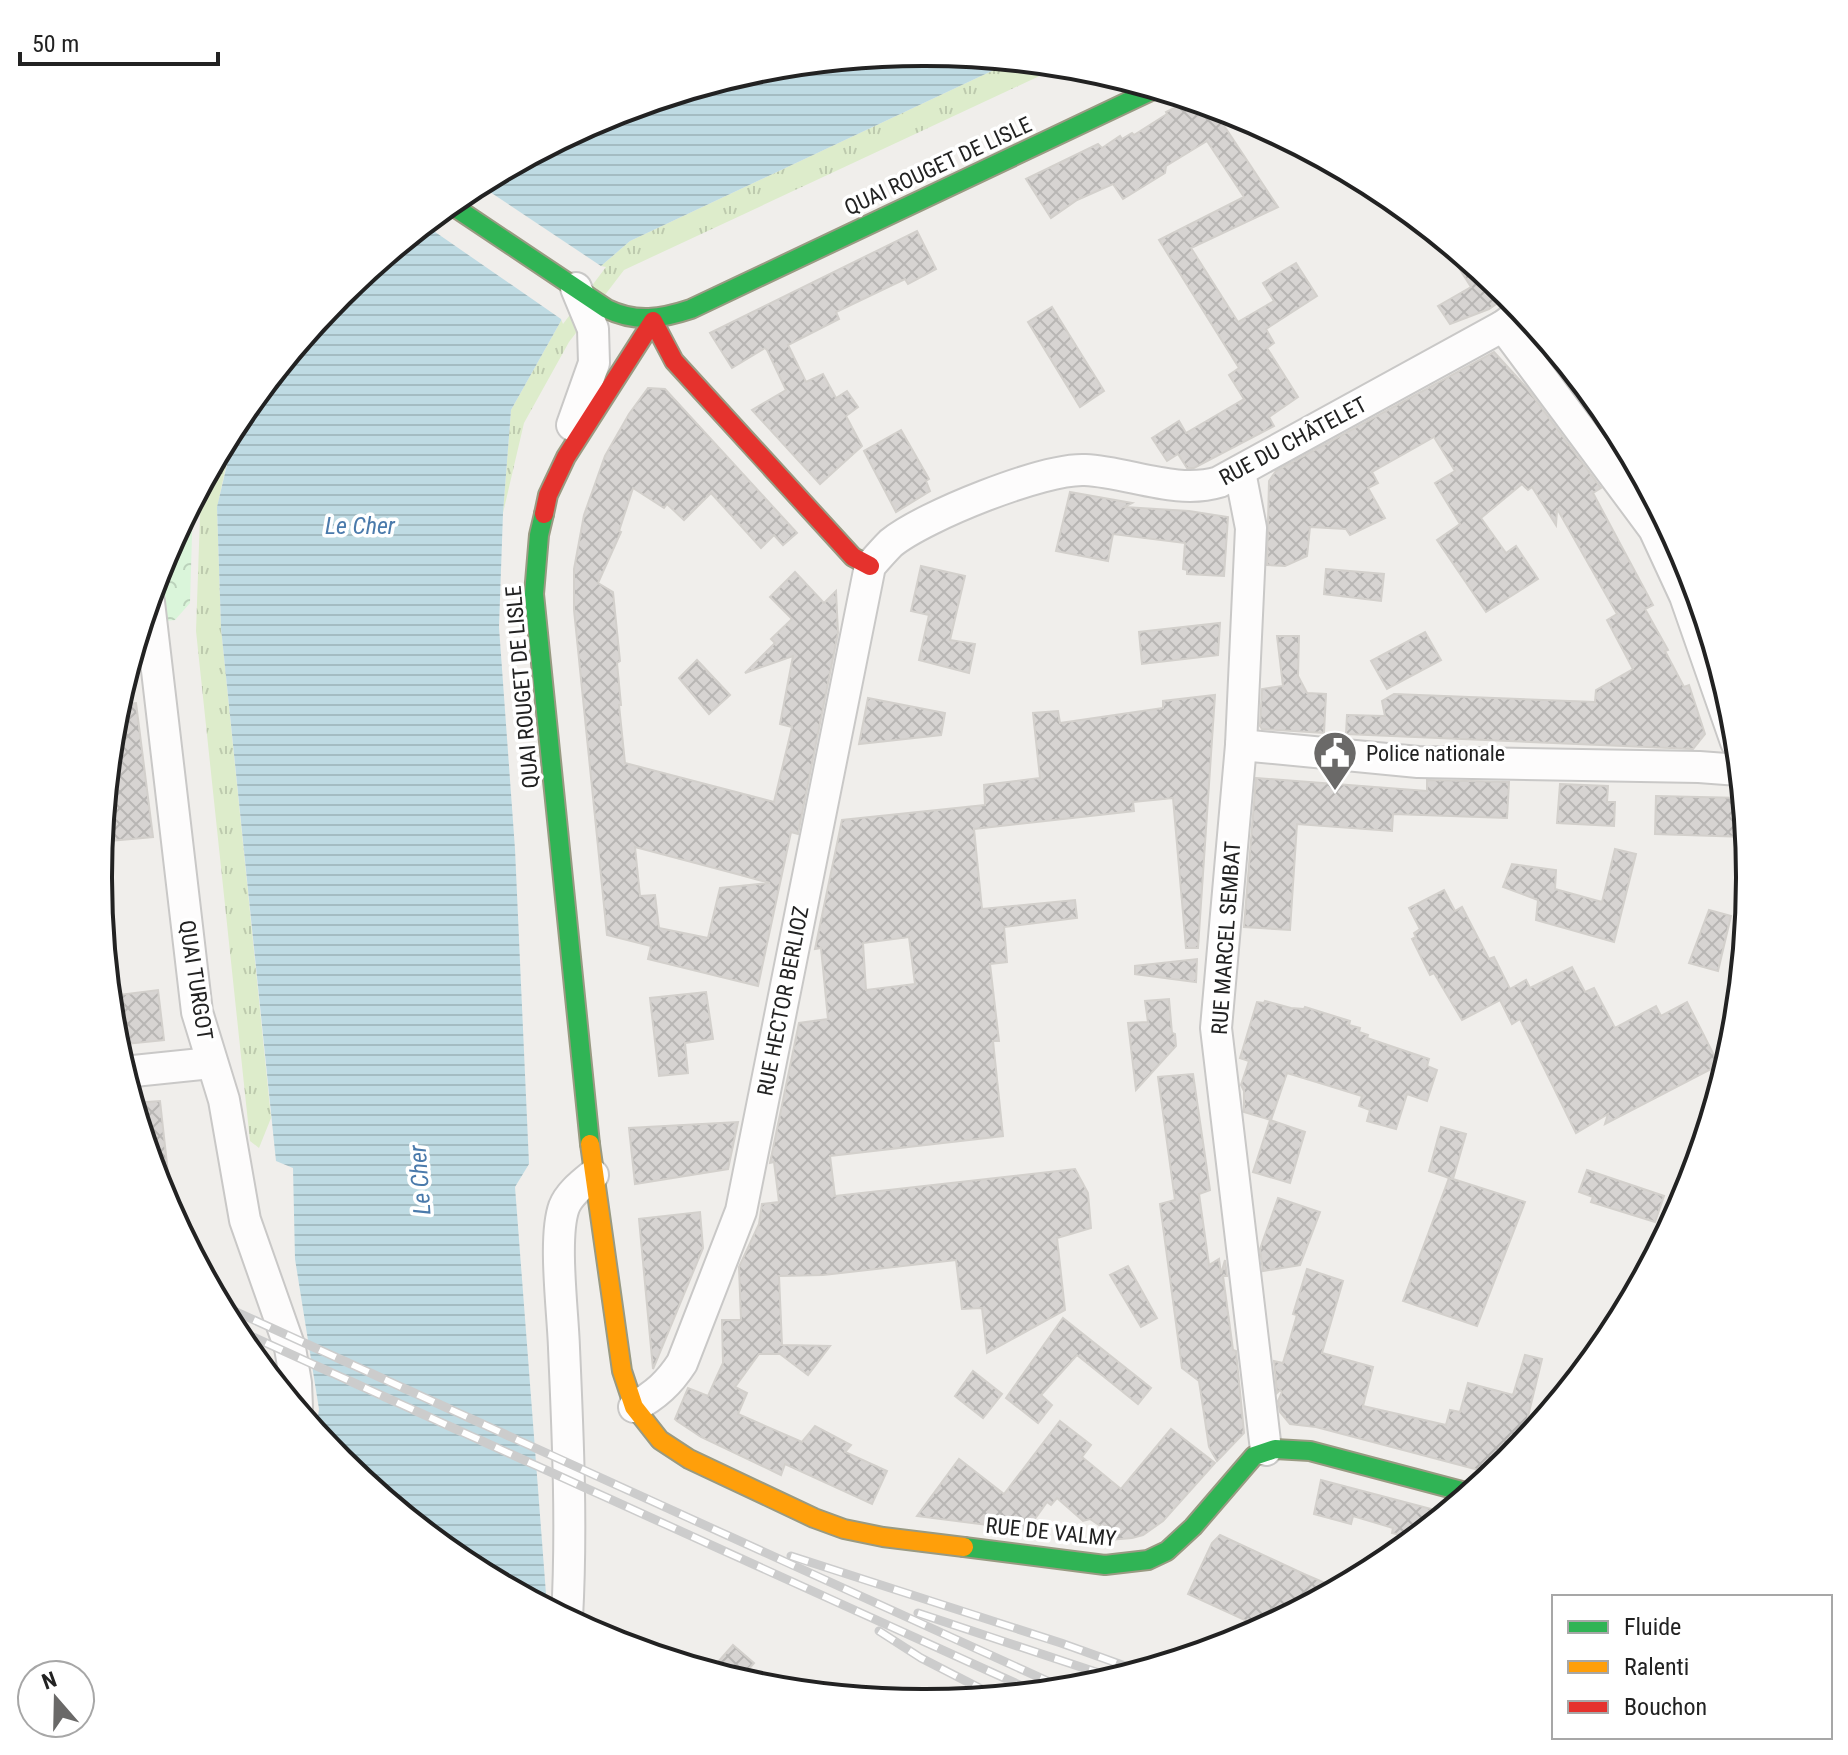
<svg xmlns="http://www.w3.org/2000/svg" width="1848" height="1755" viewBox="0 0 1848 1755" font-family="'Roboto Condensed',sans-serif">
	<defs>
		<pattern id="grass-tufts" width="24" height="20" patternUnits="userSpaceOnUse" patternTransform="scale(2)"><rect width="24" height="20" fill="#ddeccb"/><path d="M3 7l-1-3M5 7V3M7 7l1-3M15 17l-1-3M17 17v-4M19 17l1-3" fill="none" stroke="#bdcaae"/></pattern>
		<pattern id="park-crowns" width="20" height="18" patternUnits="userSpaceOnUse" patternTransform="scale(2)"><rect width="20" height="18" fill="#daf5da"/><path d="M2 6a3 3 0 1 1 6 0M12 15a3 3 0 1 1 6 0" fill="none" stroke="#bbd2bb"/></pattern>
		<pattern id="water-rules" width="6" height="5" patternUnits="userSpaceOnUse" patternTransform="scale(2)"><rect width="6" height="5" fill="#bfdbe3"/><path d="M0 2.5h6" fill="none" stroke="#a4bcc2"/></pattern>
		<pattern id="building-cross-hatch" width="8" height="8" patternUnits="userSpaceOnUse" patternTransform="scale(2)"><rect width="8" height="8" fill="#d7d4d2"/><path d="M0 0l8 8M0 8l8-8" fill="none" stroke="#b8b6b4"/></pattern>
	</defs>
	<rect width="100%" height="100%" fill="#f0eeeb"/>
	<g fill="url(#grass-tufts)">
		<path d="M1013,61L1061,66L624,270L569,342L524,423L503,513L511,410L562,319L601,266L630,241Z"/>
		<path d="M235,424L217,508L221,628L271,1118L259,1148L250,1141L196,631L201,488Z"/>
	</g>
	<path fill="url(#park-crowns)" d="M193,502L190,603L175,620L147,623L144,619L162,561Z"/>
	<path fill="url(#water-rules)" d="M924,52L1013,61L630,241L601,266L562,319L511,410L503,513L499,627L515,849L529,1164L515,1187L547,1607L465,1564L340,1461L316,1431L319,1409L295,1259L293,1168L276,1161L221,628L217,507L238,418L341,293L466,191L609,115L763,68Z"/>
	<path fill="#f0eeeb" d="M478,184L601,266L606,267L563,324L561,319L425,225L466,191Z"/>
	<g fill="url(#building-cross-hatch)" stroke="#d3d0cc" stroke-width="2" fill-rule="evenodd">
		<path d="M1191,100L1211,106L1278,207L1191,248L1238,322L1274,301L1263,283L1296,263L1317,296L1266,329L1274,343L1267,348L1298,397L1269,417L1274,426L1194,468H1187L1178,454L1167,461L1152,438L1179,421L1186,433L1244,399L1229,375L1239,368L1159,240L1244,197L1207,141L1166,166L1165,173L1123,199L1113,184L1077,200L1051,218L1026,179L1098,144L1102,148L1120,136L1122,139L1132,133L1134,135L1167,114L1166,112Z"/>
		<path d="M917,231L936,269L908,284L905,279L836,312L839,319L788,345L806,382L823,374L836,398L847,391L858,407L846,416L862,446L820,484L752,410L786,390L767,350L765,348L732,368L710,333Z"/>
		<path d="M1450,246L1509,295L1489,309L1450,324L1438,306L1471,287L1447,249Z"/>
		<path d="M1052,307L1104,391L1080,407L1028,322Z"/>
		<path d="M1534,325L1611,419L1637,468L1633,470L1532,335Z"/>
		<path d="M1494,352L1526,387L1601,488L1593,493L1653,605L1645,609L1668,650L1665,651L1684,687L1689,685L1705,734L1693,749L1346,734L1347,715L1385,716L1382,701L1394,694L1595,702L1596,690L1633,669L1607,620L1617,614L1559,512L1557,510L1556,525L1532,487L1528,490L1522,484L1481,518L1506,553L1516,546L1538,579L1486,612L1437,540L1460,524L1435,483L1455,471L1434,437L1372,472L1378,483L1368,488L1385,518L1350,535L1346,529L1310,527L1307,556L1285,566L1267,565L1269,481L1276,471Z"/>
		<path d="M648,388L665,389L797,533L783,545L774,535L761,548L711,493L684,520L667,504L664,508L633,488L619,531L621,532L598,583L613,592L620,661L617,663L621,705H619L625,763L774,802L792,727L780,724L793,656L745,673L775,643L771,639L792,619L770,597L795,572L824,603L836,591L838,633L798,834L791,832L758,986L648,959L651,946L607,935L574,610V569L584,515L605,456L629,414ZM635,847L733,873L770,883L720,888L708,938L659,928L655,895L640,896Z"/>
		<path d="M901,430L929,479L926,481L930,491L896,512L864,451Z"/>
		<path d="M1070,492L1132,503L1124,507L1189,511L1228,517L1224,576L1187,574V570L1183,569L1185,543L1113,534L1108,561L1056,551Z"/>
		<path d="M921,566L965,576L950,640L975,644L969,673L919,660L929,615L911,611Z"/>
		<path d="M1326,569L1384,574L1381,601L1324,594Z"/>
		<path d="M1220,623L1218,655L1142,664L1139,632Z"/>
		<path d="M1425,632L1441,660L1387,689L1371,661Z"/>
		<path d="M1277,636H1299L1298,676L1307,693L1326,694L1324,733L1262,729L1260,726L1262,689L1283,686Z"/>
		<path d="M697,660L730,695L709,714L679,678Z"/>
		<path d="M1215,695L1198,948H1186L1173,798L1133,802L1134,811L974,829L982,909L1075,900L1077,918L1004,927L1007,962L990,964L999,1041H993L1003,1136L830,1156L835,1196L1075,1169L1088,1193L1091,1228L1057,1238L1065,1310L987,1353L982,1308L962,1309L956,1260L823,1275L779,1276L782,1345L830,1346L808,1375L780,1354H759L735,1387L747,1393L738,1414L802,1442L815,1426L851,1445L845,1452L887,1471L872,1504L785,1464L781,1475L701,1437L677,1421L675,1419L688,1388L708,1396L716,1378L723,1363L722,1320H741L739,1267L759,1224L762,1204L779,1202L774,1162L770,1163L799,1023L828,1019L821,948L815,949L842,820L985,805L984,785L1040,778L1033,713L1058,711L1060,723L1163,708V701ZM909,937L915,984L866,990L863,943Z"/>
		<path d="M868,698L945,713L941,735L859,744Z"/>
		<path d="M136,703L153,837L110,841L106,798L114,716L118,705Z"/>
		<path d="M1256,778L1427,791V780L1509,782L1507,818L1393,814L1392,831L1297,824L1290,930L1244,927Z"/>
		<path d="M1560,784L1608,786L1607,802H1615L1614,826L1557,823Z"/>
		<path d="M1656,796L1742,798L1746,837L1655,834Z"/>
		<path d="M1615,849L1636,854L1614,942L1536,920L1538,900L1503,887L1512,864L1556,870L1555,889L1602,902Z"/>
		<path d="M1444,890L1455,911L1462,907L1489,959L1494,957L1510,989L1526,980L1530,988L1572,967L1585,992L1594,988L1615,1028L1656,1006L1661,1016L1687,1002L1717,1061L1712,1064L1715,1067L1605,1124L1608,1114L1576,1133L1520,1019L1512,1024L1500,1000L1462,1020L1434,973L1430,975L1412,939L1416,937L1414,933L1420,929L1409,908Z"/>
		<path d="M1709,910L1731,916L1718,971L1689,963Z"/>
		<path d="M1197,959L1196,982L1135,974V966Z"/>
		<path d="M158,990L164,1040L116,1045L110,996Z"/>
		<path d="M706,992L713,1039L685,1043L688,1073L659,1076L650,998Z"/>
		<path d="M1169,999L1172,1033L1175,1034L1176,1046L1136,1090L1128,1023L1148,1022L1145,1001Z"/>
		<path d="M1265,1001L1291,1008L1304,1009L1305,1007L1350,1021L1349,1025L1360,1028L1359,1032L1368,1035L1367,1038L1429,1059L1427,1066L1437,1070L1427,1101L1407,1094L1396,1129L1367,1121L1370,1110L1359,1106L1362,1096L1287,1073L1271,1120L1244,1112V1091L1241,1085L1249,1061L1240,1058L1257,1002L1264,1003Z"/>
		<path d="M1193,1074L1210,1190L1199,1194L1209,1265L1219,1259L1221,1274L1225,1260L1227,1276H1223L1233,1350L1236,1351L1244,1433L1217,1461L1209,1447L1199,1381L1182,1368L1160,1204L1175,1200L1158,1077Z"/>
		<path d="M160,1101L169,1182L159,1184L134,1103Z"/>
		<path d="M1270,1120L1305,1132L1290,1183L1253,1172Z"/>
		<path d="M738,1122L728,1169L635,1184L629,1128Z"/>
		<path d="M1441,1127L1466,1134L1453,1179L1525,1202L1477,1326L1403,1301L1449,1178L1452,1179L1429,1171Z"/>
		<path d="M1587,1170L1664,1196L1655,1222L1591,1202L1593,1197L1579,1192Z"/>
		<path d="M1278,1198L1320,1212L1300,1265L1263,1271L1260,1249Z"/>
		<path d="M700,1212L703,1248L653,1369L639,1219Z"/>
		<path d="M1128,1266L1157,1318L1141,1327L1110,1275Z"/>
		<path d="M1307,1269L1343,1281L1322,1353L1373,1367L1363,1406L1446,1425L1450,1410L1460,1412L1468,1383L1513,1395L1525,1355L1542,1359L1521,1445L1507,1462L1488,1477L1475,1469L1316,1427L1290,1424L1280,1412L1278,1401L1282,1392L1280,1390L1277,1393L1274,1361L1283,1363L1297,1315L1293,1314Z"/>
		<path d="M1063,1318L1151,1388L1138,1404L1077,1355L1041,1395L1052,1405L1038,1423L1006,1398Z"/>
		<path d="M973,1371L1002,1394L983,1418L955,1396Z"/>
		<path d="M1060,1421L1091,1445L1082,1457L1121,1489L1171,1429L1215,1463L1163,1521L1143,1535L1132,1538L1110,1540L1111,1533L1090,1519L1083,1521L1057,1498L1051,1505L1047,1502L1027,1530L917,1516L959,1459L1004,1494Z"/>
		<path d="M1321,1480L1431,1509L1426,1529L1414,1538L1392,1533L1393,1528L1353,1516L1351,1524L1314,1514Z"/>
		<path d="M1220,1535L1304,1574L1337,1588L1262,1628L1188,1594L1212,1543Z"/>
		<path d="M733,1645L754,1663L739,1680L710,1671Z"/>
	</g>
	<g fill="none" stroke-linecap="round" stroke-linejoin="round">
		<g stroke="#c9c8c7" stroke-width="34">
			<g id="street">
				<path d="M1503,326L1654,529L1685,596L1736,742"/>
				<path d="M572,425L594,363L593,329L576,288"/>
				<path d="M1240,472L1251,528L1241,745L1216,1028L1266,1450"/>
				<path d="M149,602L197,1012L224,1100L245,1220L290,1348L296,1383L297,1408"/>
				<path d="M1241,745L1418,762L1699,767L1739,770"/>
				<path d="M124,1072L211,1063"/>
				<path d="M634,1407C656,1395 669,1383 682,1363L741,1211L870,566C877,558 884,550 891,543C924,516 1044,468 1085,470C1129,472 1176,495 1219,482L1503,326L1522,312"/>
				<path d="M567,1618C572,1529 568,1437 564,1348C563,1313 553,1238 564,1207C569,1194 582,1184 593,1175"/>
			</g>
		</g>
		<g stroke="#999a82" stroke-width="22">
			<g id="fast">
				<path d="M450,204L607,309C636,323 661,319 691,309L1155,89"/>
				<path d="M544,514L539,535L534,594L590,1144"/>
				<path d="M964,1547L1105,1565L1148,1560L1167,1551L1193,1527L1254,1456L1275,1449L1310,1451L1469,1493"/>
			</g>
		</g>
		<g stroke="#999a82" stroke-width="22">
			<path id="slow" d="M590,1144L622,1371L634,1407L660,1440L689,1459L814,1518L844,1529L883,1537L964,1547"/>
		</g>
		<g stroke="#999a82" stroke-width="22">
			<path id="jam" d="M544,514L548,495L566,457L653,321L674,361L853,557L870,566"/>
		</g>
		<use href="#street" stroke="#fdfcfc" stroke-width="30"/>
		<use href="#fast" stroke="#30b455" stroke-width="18"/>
		<use href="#slow" stroke="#ff9f0a" stroke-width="18"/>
		<use href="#jam" stroke="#e5322d" stroke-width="18"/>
		<g stroke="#ccc" stroke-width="9">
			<g id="rail">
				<path d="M221,1305L1065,1689"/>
				<path d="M233,1328L1035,1692"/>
				<path d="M791,1556L1061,1643L1139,1671"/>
				<path d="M918,1613L1114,1678"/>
				<path d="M879,1631L921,1658L995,1696"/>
			</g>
		</g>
		<use href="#rail" stroke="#fff" stroke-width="6" stroke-dasharray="18" stroke-linecap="butt"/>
	</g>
	<defs>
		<g id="civic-pin" transform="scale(2.3)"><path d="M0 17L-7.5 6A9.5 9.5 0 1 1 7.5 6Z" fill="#6a6968" stroke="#fff"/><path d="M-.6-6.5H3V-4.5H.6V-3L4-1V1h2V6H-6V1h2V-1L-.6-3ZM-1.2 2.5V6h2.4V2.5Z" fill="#fff"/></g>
	</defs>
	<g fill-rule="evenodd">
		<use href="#civic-pin" x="1335" y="753"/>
	</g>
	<g text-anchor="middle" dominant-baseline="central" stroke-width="7" stroke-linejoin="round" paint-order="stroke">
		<g font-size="22" fill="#222" stroke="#fff">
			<text transform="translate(938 166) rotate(-25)">QUAI ROUGET DE LISLE</text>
			<text transform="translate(1293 441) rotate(-28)">RUE DU CHÂTELET</text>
			<text transform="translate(522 687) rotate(-95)">QUAI ROUGET DE LISLE</text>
			<text transform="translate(1226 938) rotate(-86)">RUE MARCEL SEMBAT</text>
			<text transform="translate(196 980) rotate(81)">QUAI TURGOT</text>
			<text transform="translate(783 1001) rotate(-79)">RUE HECTOR BERLIOZ</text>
			<text transform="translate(1051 1532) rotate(6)">RUE DE VALMY</text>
		</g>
		<g font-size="22" fill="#222" stroke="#fff" text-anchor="start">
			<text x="1366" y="753">Police nationale</text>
		</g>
		<g font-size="24" font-style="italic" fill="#4a7aab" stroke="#fff">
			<text x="360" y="526">Le Cher</text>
			<text transform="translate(420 1180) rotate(-94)">Le Cher</text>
		</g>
	</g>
	<path d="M0 0H1848V1755H0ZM923 66H925A811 811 0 0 1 1736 877V878A811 811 0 0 1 925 1689H923A811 811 0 0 1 112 878V877A811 811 0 0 1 923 66Z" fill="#fff" fill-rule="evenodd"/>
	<path fill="none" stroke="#222" stroke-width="4" d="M923 66H925A811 811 0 0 1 1736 877V878A811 811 0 0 1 925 1689H923A811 811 0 0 1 112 878V877A811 811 0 0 1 923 66Z"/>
	<rect x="1552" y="1595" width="280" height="144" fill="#ffffff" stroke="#a7a7a7" stroke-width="2"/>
	<rect x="1568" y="1621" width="40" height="12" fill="#30b455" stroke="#a7a7a7" stroke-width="2"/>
	<text x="1624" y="1635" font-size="24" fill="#222222">Fluide</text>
	<rect x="1568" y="1661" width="40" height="12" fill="#ff9f0a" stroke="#a7a7a7" stroke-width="2"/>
	<text x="1624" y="1675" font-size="24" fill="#222222">Ralenti</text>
	<rect x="1568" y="1701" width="40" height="12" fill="#e5322d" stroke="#a7a7a7" stroke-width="2"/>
	<text x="1624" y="1715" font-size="24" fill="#222222">Bouchon</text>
	<g transform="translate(56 1699) rotate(340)"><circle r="38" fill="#ffffff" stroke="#a7a7a7" stroke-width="2"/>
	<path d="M0-6L14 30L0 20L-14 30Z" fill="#6a6968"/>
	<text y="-12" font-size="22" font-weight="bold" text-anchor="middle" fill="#222222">N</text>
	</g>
	<path d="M20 52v12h198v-12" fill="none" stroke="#222222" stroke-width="4"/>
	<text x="32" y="52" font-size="24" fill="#222222" stroke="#ffffff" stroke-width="6" paint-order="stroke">50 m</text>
</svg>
